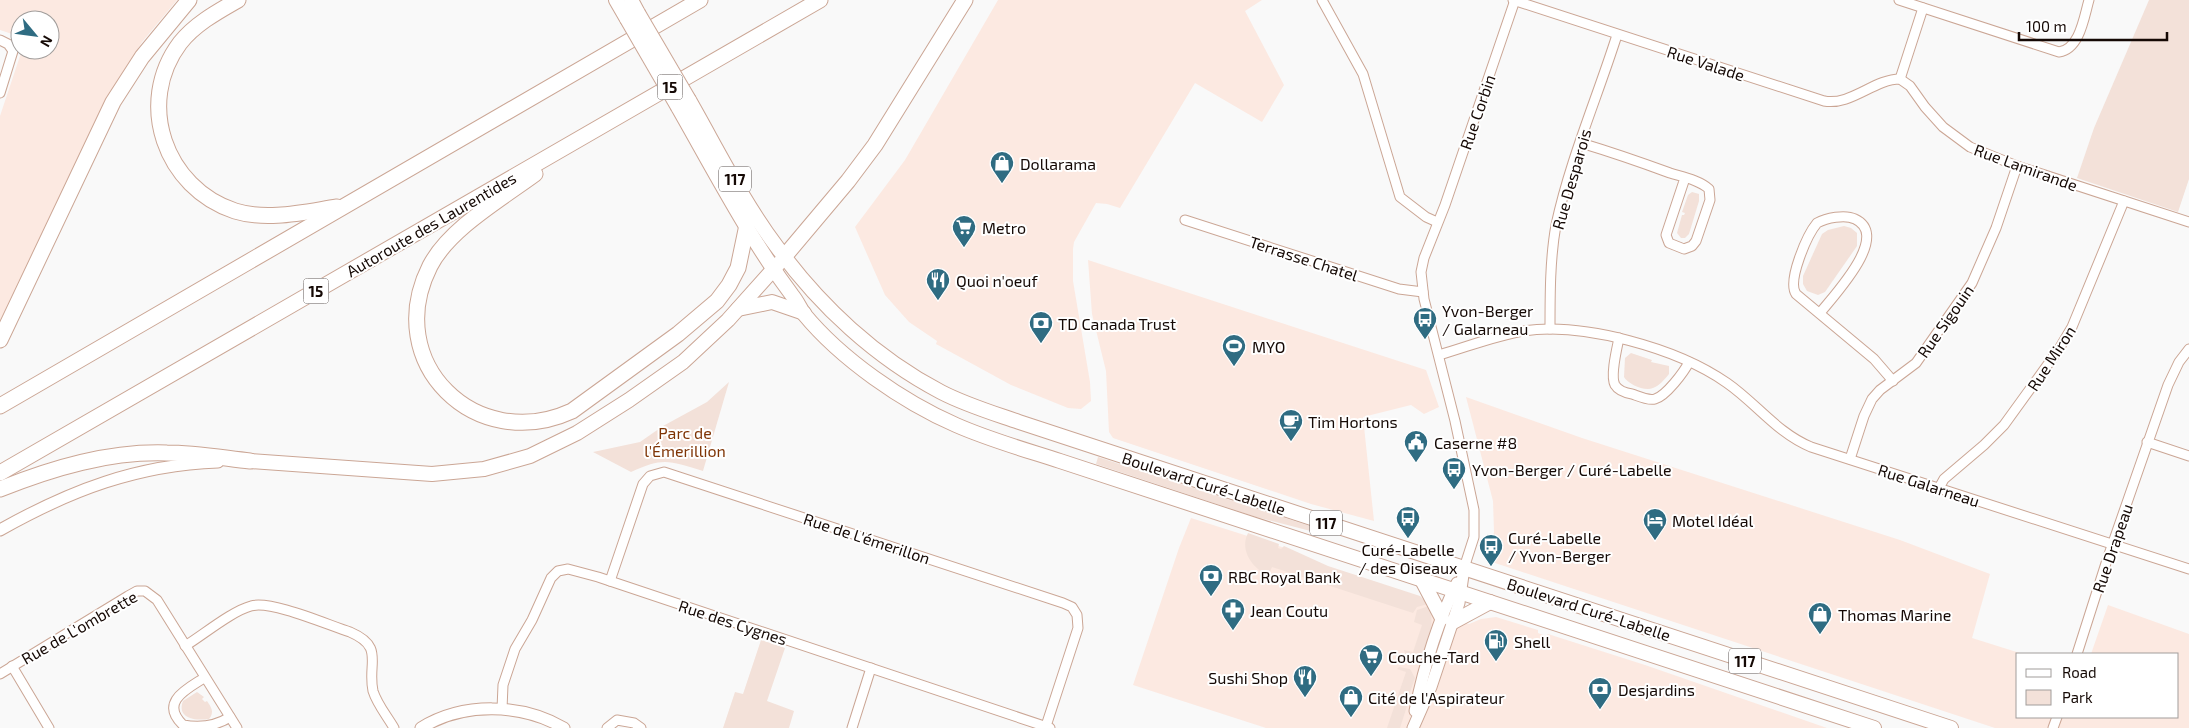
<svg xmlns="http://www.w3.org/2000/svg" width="2189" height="728" viewBox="0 0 2189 728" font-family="'Exo 2',sans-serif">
	<rect width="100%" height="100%" fill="#f9f9f9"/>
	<g fill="#fce9e1">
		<path d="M0,0H177L142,42L113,89L0,327V116L22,50H50V20H20V39L15,35L0,30Z"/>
		<path d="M998,0H1262L1245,11L1284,85L1262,122L1195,83L1120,208L1107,204L1096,203L1074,242L1073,249V281L1090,382L1091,401L1081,409L1068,408L1011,385L936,344L937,341L909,322L885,295L855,227L905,160Z"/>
		<path d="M1088,260L1426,370L1439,407L1424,414L1411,405L1363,417L1374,521L1311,504L1113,438L1109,432L1106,371L1092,314Z"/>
		<path d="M1466,397L1582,438L1900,540L1990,574L1972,638L2023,654H2018V717H2178V654H2091L2108,605L2189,634V728H1995L1492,562L1488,560L1487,556L1494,532L1493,501Z"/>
		<path d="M1191,518L1285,548L1332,569L1425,602L1431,615L1469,624L1481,619L1496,617L1538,630V633L1546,636L1548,634L1645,665L1827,728H1266L1133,685L1179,548Z"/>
	</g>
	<g fill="#f3e1d9">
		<path d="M2149,0H2189V179L2178,212L2077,178L2094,128Z"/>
		<path d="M1692,192L1699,194V201L1689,234L1685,238H1681L1677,233L1682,215H1684L1685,213L1682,212L1688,195Z"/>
		<path d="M1844,226L1851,228L1857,233V246L1825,292L1818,295L1807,291L1803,284V276L1822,234L1828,230Z"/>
		<path d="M1631,353L1652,360L1651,362L1669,366V374C1665,379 1659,386 1653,388C1645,392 1628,384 1624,377L1625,358Z"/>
		<path d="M729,382L703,471C669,461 664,457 631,472L593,452L640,442L663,426L707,402Z"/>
		<path d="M1098,457L1331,533L1330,536L1256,517L1096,464Z"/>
		<path d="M1248,533L1279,544L1278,548L1281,549L1284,546L1328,566L1420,596L1428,604L1417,607L1413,613L1272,567L1268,576C1253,568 1239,551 1248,533Z"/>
		<path d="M1429,606C1435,620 1430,650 1417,659L1406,656L1404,650L1413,652L1422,625L1414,622L1417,610Z"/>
		<path d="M761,640L785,648L767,701L794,711L789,728H723L735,692L743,694Z"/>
		<path d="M1399,667L1410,669L1415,678L1409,695L1406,694L1402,704L1407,706L1400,728H1387L1406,672L1397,669Z"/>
		<path d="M197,692L204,697L202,699L205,702L207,701C211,707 215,712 209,719C197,721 176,719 183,701Z"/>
	</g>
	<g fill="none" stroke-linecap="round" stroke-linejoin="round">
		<g stroke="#cba695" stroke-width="11">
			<g id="street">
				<path d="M1322,0L1363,74L1400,197L1426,217L1437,222"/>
				<path d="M1513,0L1824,101C1851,106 1874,79 1900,79L1910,86L1925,107L1943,127L1970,147L2017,166L2189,222"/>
				<path d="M1899,0L2059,52C2080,49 2084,17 2089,0"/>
				<path d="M0,40L8,44L13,51L0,93"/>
				<path d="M1900,79L1923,8"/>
				<path d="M1581,143C1611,152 1640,162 1670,173C1683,177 1699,180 1709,189L1710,200L1696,241L1692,246L1684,249L1669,243L1666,235L1685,178"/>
				<path d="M1185,220L1399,289L1423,292"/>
				<path d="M1820,313C1834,295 1891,236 1855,219C1845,214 1826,218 1817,223C1807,235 1787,281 1796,294L1874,359L1893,381"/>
				<path d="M1550,329C1550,295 1550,258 1556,225C1570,160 1597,98 1617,35"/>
				<path d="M1619,338C1617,348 1610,376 1615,385C1618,390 1626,393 1632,394C1638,396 1648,401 1655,399C1666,396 1684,372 1689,362"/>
				<path d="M1439,355C1467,347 1494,336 1523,331C1583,322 1677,348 1727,383C1756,403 1777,433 1811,447L2189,569"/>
				<path d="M2147,442L2189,456"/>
				<path d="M1850,459L1864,416L1872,399L1880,390L1916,363L1972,283L1996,228L2017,166"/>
				<path d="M1939,488L1944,479L1984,445L2004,425L2059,349L2072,327L2124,201"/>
				<path d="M1464,568L1474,537V510L1455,421L1424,299L1421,272L1424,258L1445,205L1515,0"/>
				<path d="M610,581L643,484L650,476L664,472L1063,603L1072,607L1077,615L1078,628L1046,726"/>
				<path d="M185,646C203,635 232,611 251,606C271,600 328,625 350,632C385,647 367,663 373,691C377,704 387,716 394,728"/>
				<path d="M2077,654L2107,560L2168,385L2179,362L2189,349"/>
				<path d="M12,666L49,728"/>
				<path d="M0,674L128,596L137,591H145L157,600L237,728"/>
				<path d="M204,678C187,689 159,702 183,725C200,728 216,726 230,717"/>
				<path d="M502,709L503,685L515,649L532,620L551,578L558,571L568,569L598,577L1050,728"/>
				<path d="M607,728L617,720L634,723L641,728"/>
				<path d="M852,728L871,668"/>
				<path d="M2053,728L2057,717"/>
			</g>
		</g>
		<g stroke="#cba695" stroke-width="13">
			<g id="secondary">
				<path d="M0,530C71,490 137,465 218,462"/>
				<path d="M1415,711C1424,667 1437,623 1457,583"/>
				<path d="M421,728C463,702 521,703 564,728"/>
				<path d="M1413,728L1431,687L1459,603L1464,568"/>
			</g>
		</g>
		<g stroke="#cba695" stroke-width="16">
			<g id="primary">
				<path d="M616,0L627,19"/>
				<path d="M631,0L638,13"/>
				<path d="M689,100C717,149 743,202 777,247C820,306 876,358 941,392C966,405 993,413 1019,422L1951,728"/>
				<path d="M678,107C714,170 748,236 792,295C797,301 800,308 804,314C841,359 903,402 956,425C990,440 1026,450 1060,461L1874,728"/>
				<path d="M738,309L772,302L804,313"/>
				<path d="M250,461L432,474L484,469L530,456L577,433L629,400L683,362L728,320L779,263"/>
				<path d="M1422,580L1442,618"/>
				<path d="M1453,622L1490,602"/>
			</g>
		</g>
		<g stroke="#cba695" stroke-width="17">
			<g id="highway">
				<path d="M238,0C217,12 195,24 180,43C135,103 165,188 235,211C267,221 304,212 337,207"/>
				<path d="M535,174C501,199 449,229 430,266C381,363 476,455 572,411L678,334L717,301L729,285L738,268L747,225"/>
				<path d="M784,257L848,181L875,145L965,0"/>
				<path d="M0,340L113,102L142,57L189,0"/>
				<path d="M0,406L700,0"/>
				<path d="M0,473L820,0"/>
				<path d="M0,489C53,468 109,451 167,453C194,453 223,458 250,461"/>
			</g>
		</g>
		<use href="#street" stroke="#fff" stroke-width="9"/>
		<use href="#secondary" stroke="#fff" stroke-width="11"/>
		<use href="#primary" stroke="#fff" stroke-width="14"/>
		<use href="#highway" stroke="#fff" stroke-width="15"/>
		<g stroke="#cba695" stroke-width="16" stroke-linecap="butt">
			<g id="primary-bridge">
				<path d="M638,13L689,100"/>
				<path d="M627,19L678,107"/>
			</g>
		</g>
		<use href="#primary-bridge" stroke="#fff" stroke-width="14"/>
	</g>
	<defs>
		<g id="shop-pin" transform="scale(1.25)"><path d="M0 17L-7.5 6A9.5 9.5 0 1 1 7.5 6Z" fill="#2f6c82" stroke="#fff"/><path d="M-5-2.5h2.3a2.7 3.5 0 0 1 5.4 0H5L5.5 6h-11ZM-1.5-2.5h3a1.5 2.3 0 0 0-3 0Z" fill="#fff"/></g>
		<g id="supermarket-pin" transform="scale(1.25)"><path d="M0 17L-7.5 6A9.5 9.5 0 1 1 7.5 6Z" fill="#2f6c82" stroke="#fff"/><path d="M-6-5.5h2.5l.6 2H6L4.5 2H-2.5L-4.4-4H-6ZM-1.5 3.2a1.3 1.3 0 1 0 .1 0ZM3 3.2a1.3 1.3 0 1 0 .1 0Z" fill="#fff"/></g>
		<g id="restaurant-pin" transform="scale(1.25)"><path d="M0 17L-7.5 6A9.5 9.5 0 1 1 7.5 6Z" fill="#2f6c82" stroke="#fff"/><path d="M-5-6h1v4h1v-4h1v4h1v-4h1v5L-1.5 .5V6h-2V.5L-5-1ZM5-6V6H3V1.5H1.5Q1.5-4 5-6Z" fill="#fff"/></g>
		<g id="bus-pin" transform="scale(1.25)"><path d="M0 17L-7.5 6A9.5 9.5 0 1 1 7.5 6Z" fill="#2f6c82" stroke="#fff"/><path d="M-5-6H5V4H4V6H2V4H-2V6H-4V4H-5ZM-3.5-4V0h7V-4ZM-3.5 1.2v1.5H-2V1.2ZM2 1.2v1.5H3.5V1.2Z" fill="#fff"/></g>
		<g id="bank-pin" transform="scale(1.25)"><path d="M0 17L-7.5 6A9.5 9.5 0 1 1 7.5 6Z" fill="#2f6c82" stroke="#fff"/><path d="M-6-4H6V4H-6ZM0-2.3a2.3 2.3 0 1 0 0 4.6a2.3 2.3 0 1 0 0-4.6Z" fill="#fff"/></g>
		<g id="stadium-pin" transform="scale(1.25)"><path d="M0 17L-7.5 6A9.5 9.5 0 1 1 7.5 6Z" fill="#2f6c82" stroke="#fff"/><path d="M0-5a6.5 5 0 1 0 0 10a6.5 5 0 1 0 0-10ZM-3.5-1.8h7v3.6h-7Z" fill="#fff"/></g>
		<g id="cafe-pin" transform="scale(1.25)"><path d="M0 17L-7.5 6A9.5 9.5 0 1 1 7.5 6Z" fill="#2f6c82" stroke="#fff"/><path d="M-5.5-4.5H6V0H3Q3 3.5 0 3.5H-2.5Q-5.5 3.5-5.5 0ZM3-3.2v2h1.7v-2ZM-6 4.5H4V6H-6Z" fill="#fff"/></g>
		<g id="civic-pin" transform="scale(1.25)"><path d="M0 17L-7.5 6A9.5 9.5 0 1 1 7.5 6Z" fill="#2f6c82" stroke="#fff"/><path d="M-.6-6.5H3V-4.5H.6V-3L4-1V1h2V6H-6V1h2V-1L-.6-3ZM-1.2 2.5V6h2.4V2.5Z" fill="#fff"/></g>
		<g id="hotel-pin" transform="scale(1.25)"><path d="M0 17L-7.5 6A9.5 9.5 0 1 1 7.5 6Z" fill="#2f6c82" stroke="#fff"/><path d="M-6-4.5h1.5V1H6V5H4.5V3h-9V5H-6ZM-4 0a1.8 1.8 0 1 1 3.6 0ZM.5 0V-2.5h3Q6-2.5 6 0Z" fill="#fff"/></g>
		<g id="pharmacy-pin" transform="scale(1.25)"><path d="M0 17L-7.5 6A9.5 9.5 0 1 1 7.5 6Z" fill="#2f6c82" stroke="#fff"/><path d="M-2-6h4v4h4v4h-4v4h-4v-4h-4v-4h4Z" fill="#fff"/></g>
		<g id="fuel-pin" transform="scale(1.25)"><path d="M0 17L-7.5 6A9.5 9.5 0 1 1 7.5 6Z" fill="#2f6c82" stroke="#fff"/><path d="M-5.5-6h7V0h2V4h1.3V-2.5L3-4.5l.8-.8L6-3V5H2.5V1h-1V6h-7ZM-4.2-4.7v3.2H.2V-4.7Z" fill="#fff"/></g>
	</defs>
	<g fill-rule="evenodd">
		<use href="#shop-pin" x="1002" y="163"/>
		<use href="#supermarket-pin" x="964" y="227"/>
		<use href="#restaurant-pin" x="938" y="280"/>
		<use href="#bus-pin" x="1425" y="319"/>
		<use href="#bank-pin" x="1041" y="323"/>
		<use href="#stadium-pin" x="1234" y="346"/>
		<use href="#cafe-pin" x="1291" y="421"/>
		<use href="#civic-pin" x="1416" y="442"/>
		<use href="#bus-pin" x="1454" y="469"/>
		<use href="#bus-pin" x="1408" y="518"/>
		<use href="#hotel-pin" x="1655" y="520"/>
		<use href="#bus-pin" x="1491" y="546"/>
		<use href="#bank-pin" x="1211" y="576"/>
		<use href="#pharmacy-pin" x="1233" y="610"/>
		<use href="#shop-pin" x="1820" y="614"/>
		<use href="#fuel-pin" x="1496" y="641"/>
		<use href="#supermarket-pin" x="1371" y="656"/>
		<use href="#restaurant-pin" x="1305" y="677"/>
		<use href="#bank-pin" x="1600" y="689"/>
		<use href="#shop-pin" x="1351" y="697"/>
	</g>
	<g text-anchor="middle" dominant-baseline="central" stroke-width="4" stroke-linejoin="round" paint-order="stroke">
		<g fill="#fff" stroke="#5b5350" stroke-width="1">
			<rect x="657.5" y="74.5" width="25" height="25" rx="4"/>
			<rect x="719" y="166.5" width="32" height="25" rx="4"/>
			<rect x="303.5" y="278.5" width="25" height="25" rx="4"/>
			<rect x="1310" y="510.5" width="32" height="25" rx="4"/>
			<rect x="1729" y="648.5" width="32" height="25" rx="4"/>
		</g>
		<g font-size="15" font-weight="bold" fill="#150905">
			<text x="670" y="87">15</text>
			<text x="735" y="179">117</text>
			<text x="316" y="291">15</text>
			<text x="1326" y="523">117</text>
			<text x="1745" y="661">117</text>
		</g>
		<g font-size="16" fill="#150905" stroke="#fff">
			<text transform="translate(1706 63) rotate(18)">Rue Valade</text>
			<text transform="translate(1477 112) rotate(-71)">Rue Corbin</text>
			<text transform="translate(2026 167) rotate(20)">Rue Lamirande</text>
			<text transform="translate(1571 179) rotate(-74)">Rue Desparois</text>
			<text transform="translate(431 224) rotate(-30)">Autoroute des Laurentides</text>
			<text transform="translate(1304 258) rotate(18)">Terrasse Chatel</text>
			<text transform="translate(1945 321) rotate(-55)">Rue Sigouin</text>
			<text transform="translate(2051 358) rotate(-57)">Rue Miron</text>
			<text transform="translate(1204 483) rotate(18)">Boulevard Curé-Labelle</text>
			<text transform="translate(1929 485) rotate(18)">Rue Galarneau</text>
			<text transform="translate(867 538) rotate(18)">Rue de L'émerillon</text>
			<text transform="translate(2112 548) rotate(-71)">Rue Drapeau</text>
			<text transform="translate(1589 609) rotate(18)">Boulevard Curé-Labelle</text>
			<text transform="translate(733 622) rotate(18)">Rue des Cygnes</text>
			<text transform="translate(79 627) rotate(-30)">Rue de L'ombrette</text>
		</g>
		<g font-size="16" fill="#150905" stroke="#fff" text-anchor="start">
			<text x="1020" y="163">Dollarama</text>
			<text x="982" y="227">Metro</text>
			<text x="956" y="280">Quoi n'oeuf</text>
			<text x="1442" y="310">Yvon-Berger<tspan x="1442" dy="18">/ Galarneau</tspan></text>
			<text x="1058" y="323">TD Canada Trust</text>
			<text x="1252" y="346">MYO</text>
			<text x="1308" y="421">Tim Hortons</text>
			<text x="1434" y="442">Caserne #8</text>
			<text x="1472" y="469">Yvon-Berger / Curé-Labelle</text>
			<text x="1672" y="520">Motel Idéal</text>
			<text x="1508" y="537">Curé-Labelle<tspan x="1508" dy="18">/ Yvon-Berger</tspan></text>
			<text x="1408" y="549" text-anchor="middle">Curé-Labelle<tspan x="1408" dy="18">/ des Oiseaux</tspan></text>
			<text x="1228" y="576">RBC Royal Bank</text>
			<text x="1250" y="610">Jean Coutu</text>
			<text x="1838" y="614">Thomas Marine</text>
			<text x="1514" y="641">Shell</text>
			<text x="1388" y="656">Couche-Tard</text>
			<text x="1288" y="677" text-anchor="end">Sushi Shop</text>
			<text x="1618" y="689">Desjardins</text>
			<text x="1368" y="697">Cité de l'Aspirateur</text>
		</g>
		<g font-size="16" fill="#7f3405" stroke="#fff">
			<text x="685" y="432">Parc de<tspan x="685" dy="18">l'Émerillion</tspan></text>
		</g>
	</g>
	<rect x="2016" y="653" width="162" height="65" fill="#ffffff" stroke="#a19d9b"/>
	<rect x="2026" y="669" width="25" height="8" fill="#ffffff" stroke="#a19d9b"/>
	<text x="2062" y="678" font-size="15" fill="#150905">Road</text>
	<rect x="2026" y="690" width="25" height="15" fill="#f3e1d9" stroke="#a19d9b"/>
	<text x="2062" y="703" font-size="15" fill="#150905">Park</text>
	<g transform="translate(35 35) rotate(119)"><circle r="24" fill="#ffffff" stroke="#a19d9b"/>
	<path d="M0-4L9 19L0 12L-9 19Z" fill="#2f6c82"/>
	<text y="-8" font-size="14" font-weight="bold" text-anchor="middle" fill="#150905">N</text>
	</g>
	<path d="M2019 32v8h148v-8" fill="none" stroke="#150905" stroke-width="2.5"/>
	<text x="2026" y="32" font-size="15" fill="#150905" stroke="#ffffff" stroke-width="4" paint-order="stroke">100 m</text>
</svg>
